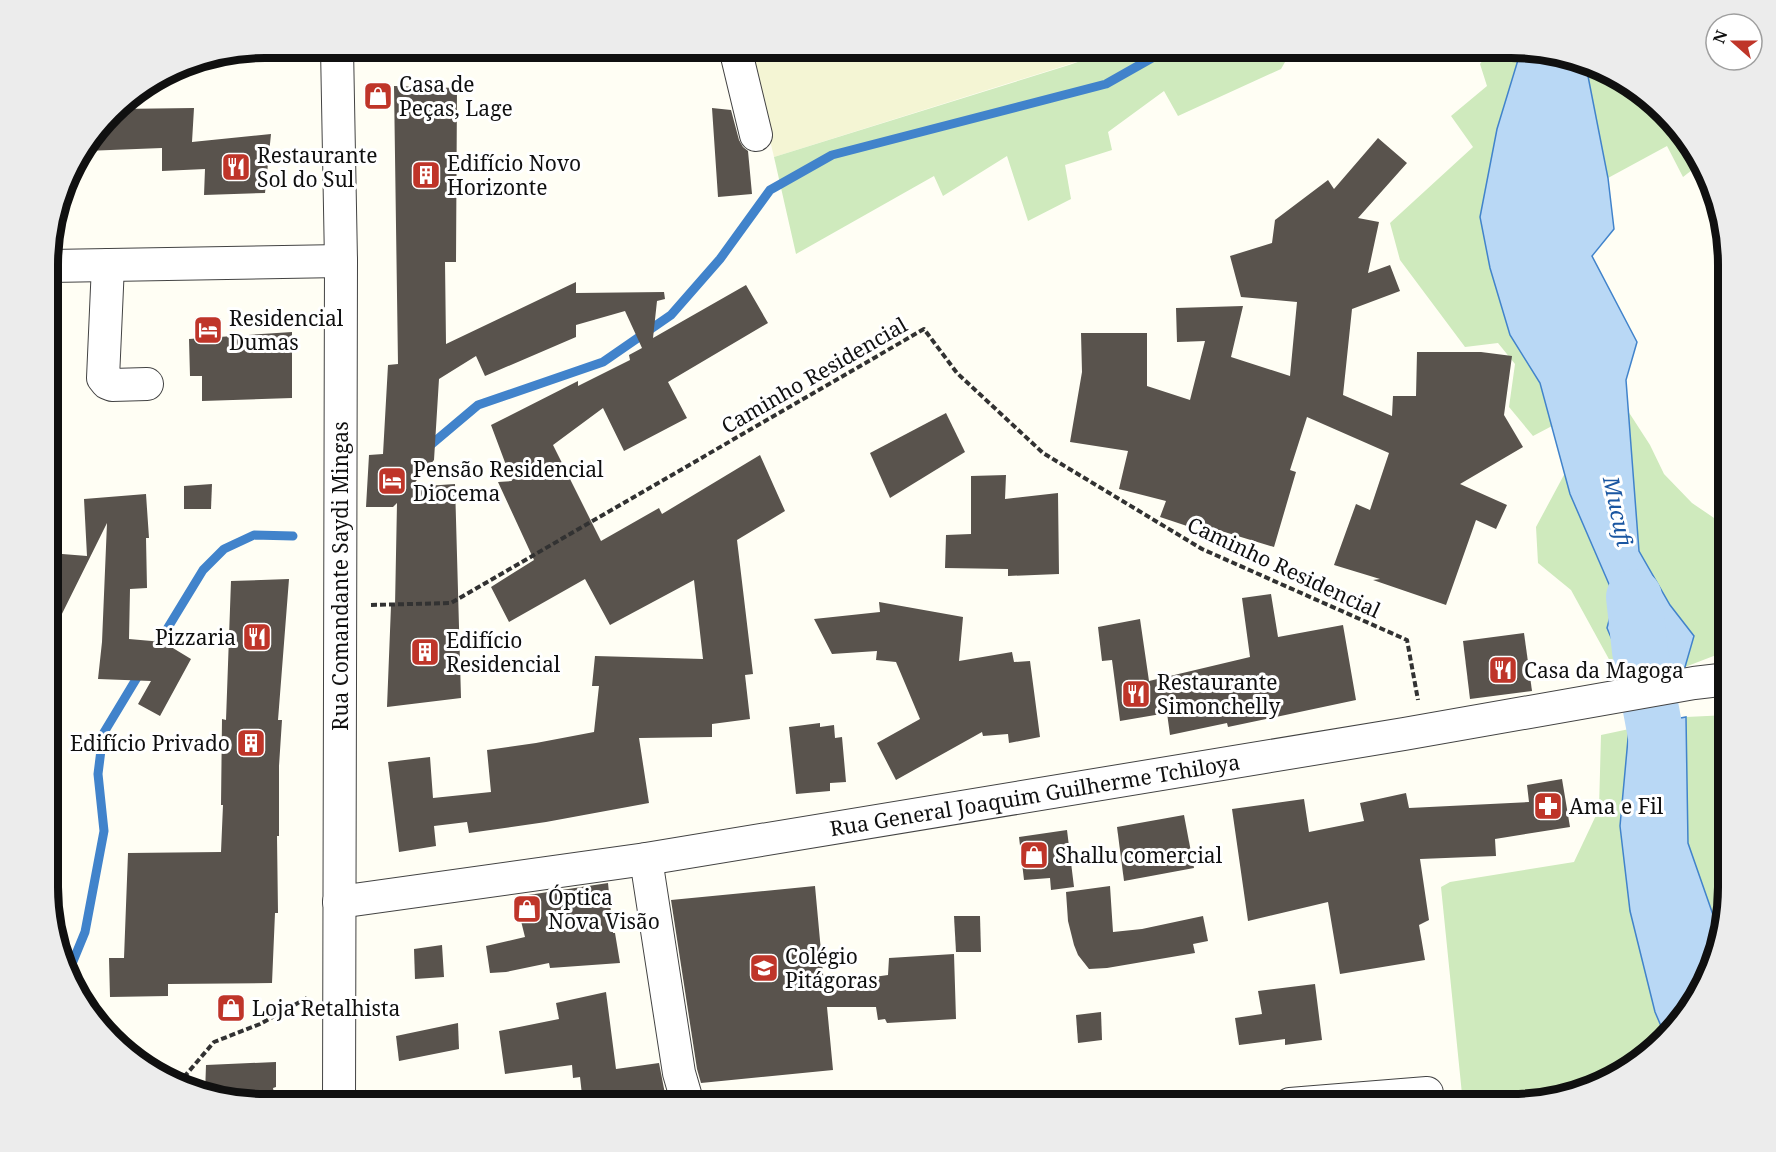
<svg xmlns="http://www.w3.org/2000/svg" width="1776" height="1152" viewBox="0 0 1776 1152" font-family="'Noto Serif',serif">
	<rect width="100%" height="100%" fill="#fffef4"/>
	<path fill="#f4f5d4" d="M748,48H1104L1105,53L774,157Z"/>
	<g fill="#cfeabd">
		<path d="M1104,48H1293L1281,69L1178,116L1164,91L1108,132L1112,150L1065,165L1071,199L1028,221L1007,156L943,196L934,176L796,254L774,157L1069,65L1104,53Z"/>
		<path d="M1492,48L1521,50L1497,129L1480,217L1490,268L1510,335L1540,383L1552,426L1533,436L1509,407L1515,364L1498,343L1465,347L1400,260L1390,223L1473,147L1451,116L1487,86L1480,64Z"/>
		<path d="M1590,64L1632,85L1699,157L1701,163L1683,177L1667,146L1608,178L1587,71Z"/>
		<path d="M1628,411L1650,445L1664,474L1692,503L1717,520L1728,532V646L1724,652L1685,667L1694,636L1670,605L1639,551Z"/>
		<path d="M1565,473L1570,494L1615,599L1607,628L1627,675L1616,672L1571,590L1538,563L1536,527Z"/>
		<path d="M1728,715V900L1691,1008L1619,1075L1524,1104H1463L1441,887L1450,882L1574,862L1599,809L1601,735L1686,717Z"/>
	</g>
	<g fill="#b9d8f5" stroke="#4183cb" stroke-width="1.5">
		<path d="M1521,50L1580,59L1590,64L1587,71L1608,178L1614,229L1592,256L1637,342L1626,380L1639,551L1670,605L1694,636L1685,667L1627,675L1607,628L1615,598L1570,494L1540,383L1510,335L1490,268L1480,217L1497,129Z"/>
		<path d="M1686,717L1688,843L1718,929L1691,1008L1664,1033L1655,1012L1630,911L1620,826L1629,728Z"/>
	</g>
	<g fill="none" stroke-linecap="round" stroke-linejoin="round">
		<g stroke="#4183cb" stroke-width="9">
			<path d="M427,448L478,405L603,362L671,315L720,259L770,190L832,155L1106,84L1159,54L1165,48"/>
			<path d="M153,652L203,570L224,549L254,535L293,536"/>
			<path d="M69,971L85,932L104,831L98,774L103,734L141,671"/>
		</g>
		<path stroke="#b9d8f5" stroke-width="56" d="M1634,597L1640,651L1656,736L1658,799"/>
	</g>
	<g fill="#59534d">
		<path d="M394,86L457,88L456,262H445L446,344L576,282V293L664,292L665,299L657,301L653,338L746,285L768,323L668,382L687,418L624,451L603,408L553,445L601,541L659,508L662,514L760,455L785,511L737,540L753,674L745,675L750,719L712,724V737L639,738L649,803L546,822L469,833L467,822L434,826L436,846L399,852L388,762L430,757L433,798L491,792L487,750L536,743L594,732L599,686H592L595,656L703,659L694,580L610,625L585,579L509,622L491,587L534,560L498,482L512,481L491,425L578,381V386L630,360L629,355L642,348L625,311L576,325V337L485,376L476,356L439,379L434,460L411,487L455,484L461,698L387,707L391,606H395L397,503L393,507H366L369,455L383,454L388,365L398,364Z"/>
		<path d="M194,108L192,142L271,134L265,193L204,195L205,169L162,171V148L85,151L117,109Z"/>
		<path d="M712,108L731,110L739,140L743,147L748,151L752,194L718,197Z"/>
		<path d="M1378,138L1407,163L1358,218L1379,222L1368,273L1390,265L1400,291L1352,309L1343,395L1392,416L1393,396H1416L1417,352H1481L1512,356L1504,415L1523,447L1460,484L1507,505L1496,529L1476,520L1446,605L1373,580L1380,579L1334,565L1356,504L1370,510L1389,453L1307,417L1290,470L1296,472L1274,547L1195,523L1193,528L1160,517L1166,501L1119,489L1128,451L1070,442L1082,372L1081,333H1147V386L1190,400L1205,341L1177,342L1176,308L1243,306L1231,357L1290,376L1297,302L1241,297L1230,256L1272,243L1275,220L1328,180L1334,189Z"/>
		<path d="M292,332V398L202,401V376H190L189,339Z"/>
		<path d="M946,413L965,452L890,498L870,453Z"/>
		<path d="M1006,475L1005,499L1058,493L1059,574L1008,576V569L945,568L946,535L971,534V476Z"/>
		<path d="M212,484L211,509H184V486Z"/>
		<path d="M146,494L149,538H146L147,588L130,589L129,639L163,642L191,659L160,716L138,704L151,681L98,679L102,642L107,523L50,638V553L87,556L84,499Z"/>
		<path d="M289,579L278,720H282L279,766V836H277L278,913H275L272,983L168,984V996L110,997L109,958H124L128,853L221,852L223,805H221L222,719L226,720L231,581Z"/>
		<path d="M1271,594L1278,637L1343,625L1356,700L1228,727L1227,723L1170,735L1167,713L1120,721L1112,660L1102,661L1098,627L1140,619L1149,681L1250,657L1242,598Z"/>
		<path d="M879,602L963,617L959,661L1012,652L1014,662L1030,661L1040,737L1009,743L1008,734L983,736L982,732L896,780L877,743L920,719L896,662L876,660L877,651L832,654L814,619L880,612Z"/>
		<path d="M1524,633L1532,691L1470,699L1463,641Z"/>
		<path d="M820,723V727L834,725L835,738L842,737L846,782L830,783V791L796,794L789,727Z"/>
		<path d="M1562,779L1570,827L1495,839L1496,856L1420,859L1429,920L1419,925L1425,960L1340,974L1328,902L1248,921L1232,809L1304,799L1309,832L1364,821L1360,803L1406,793L1409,808L1529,802L1527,785Z"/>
		<path d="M1184,815L1194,868L1124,881L1117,827Z"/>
		<path d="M1067,830L1074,887L1051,890L1050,878L1024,880L1019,837Z"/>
		<path d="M608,883L613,933H615L620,963L550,968L549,963L506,972L490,973L486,946L525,937L515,897Z"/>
		<path d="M815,886L824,984L888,975L889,958L954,954L956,1019L887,1023L885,1019L878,1020L876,1007H827L833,1070L701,1083L697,1069L671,900Z"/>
		<path d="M1110,886L1113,932L1142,929L1203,916L1208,941L1193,944L1195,953L1107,968L1089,969L1078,955L1074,945L1068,921L1066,892Z"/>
		<path d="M954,916H980L981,952H956Z"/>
		<path d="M442,945L444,977L415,979L414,949Z"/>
		<path d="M1315,984L1322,1040L1285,1045V1039L1239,1045L1235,1018L1262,1014L1258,991Z"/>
		<path d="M606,992L616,1069L659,1063L667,1104H583L580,1077L573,1078L572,1065L505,1074L499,1031L559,1019L556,1003Z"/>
		<path d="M1101,1012L1102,1040L1078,1043L1076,1015Z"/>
		<path d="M458,1023L459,1049L399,1061L396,1036Z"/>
		<path d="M276,1062V1087L273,1088L276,1104H265L205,1094L206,1065Z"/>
	</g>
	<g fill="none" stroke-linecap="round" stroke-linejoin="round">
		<g stroke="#434343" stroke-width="34">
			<g id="minor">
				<path d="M337,48L341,261L339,1104"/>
				<path d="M735,48L756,135"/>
				<path d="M108,265L103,378L107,383L112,385L147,384"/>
				<path d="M50,266L341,261"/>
				<path d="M646,859L679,1073L688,1104"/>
				<path id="s1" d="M339,902L646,859L1404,734L1694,683L1728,679"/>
				<path d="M1290,1104L1427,1093"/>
			</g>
		</g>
		<g stroke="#323232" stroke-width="4" stroke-dasharray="6 3" stroke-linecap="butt">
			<path d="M371,605L451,603L924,329L957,373L1043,453L1202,549L1407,640L1418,700"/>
			<path d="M178,1084L214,1042L260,1024L307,998"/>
		</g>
		<use href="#minor" stroke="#fff" stroke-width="32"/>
	</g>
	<defs>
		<g id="shop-square" transform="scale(1.5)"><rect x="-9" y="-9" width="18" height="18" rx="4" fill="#bf3529" stroke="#fff"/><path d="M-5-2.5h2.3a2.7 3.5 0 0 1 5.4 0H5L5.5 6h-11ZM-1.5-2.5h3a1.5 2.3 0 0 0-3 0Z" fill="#fff"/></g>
		<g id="restaurant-square" transform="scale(1.5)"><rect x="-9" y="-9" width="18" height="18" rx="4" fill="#bf3529" stroke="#fff"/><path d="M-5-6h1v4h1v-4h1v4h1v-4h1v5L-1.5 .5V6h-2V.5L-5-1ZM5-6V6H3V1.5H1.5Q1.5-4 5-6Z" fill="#fff"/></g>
		<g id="building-square" transform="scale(1.5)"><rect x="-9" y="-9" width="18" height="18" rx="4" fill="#bf3529" stroke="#fff"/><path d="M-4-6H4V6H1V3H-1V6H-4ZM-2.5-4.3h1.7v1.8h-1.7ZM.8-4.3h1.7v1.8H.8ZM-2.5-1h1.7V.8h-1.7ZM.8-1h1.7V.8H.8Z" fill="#fff"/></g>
		<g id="hotel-square" transform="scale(1.5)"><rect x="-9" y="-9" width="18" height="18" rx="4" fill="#bf3529" stroke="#fff"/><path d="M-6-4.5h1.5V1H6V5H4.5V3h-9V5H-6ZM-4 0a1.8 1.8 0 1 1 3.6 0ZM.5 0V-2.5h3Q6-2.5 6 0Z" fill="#fff"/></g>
		<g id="pharmacy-square" transform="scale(1.5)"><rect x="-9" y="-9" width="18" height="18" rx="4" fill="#bf3529" stroke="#fff"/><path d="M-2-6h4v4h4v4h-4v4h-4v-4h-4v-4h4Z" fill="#fff"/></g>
		<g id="school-square" transform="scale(1.5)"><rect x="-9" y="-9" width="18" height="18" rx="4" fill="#bf3529" stroke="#fff"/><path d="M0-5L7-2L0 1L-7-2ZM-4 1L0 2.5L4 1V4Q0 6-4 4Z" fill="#fff"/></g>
	</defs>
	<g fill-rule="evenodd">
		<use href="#shop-square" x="378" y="96"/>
		<use href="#restaurant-square" x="236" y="167"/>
		<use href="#building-square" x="426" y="175"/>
		<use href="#hotel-square" x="208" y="330"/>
		<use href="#hotel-square" x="392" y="481"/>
		<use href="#restaurant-square" x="257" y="637"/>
		<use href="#building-square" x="425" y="652"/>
		<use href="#restaurant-square" x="1503" y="670"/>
		<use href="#restaurant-square" x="1136" y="694"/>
		<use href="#building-square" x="251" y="743"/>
		<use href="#pharmacy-square" x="1548" y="806"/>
		<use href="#shop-square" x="1034" y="855"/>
		<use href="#shop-square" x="527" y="909"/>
		<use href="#school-square" x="764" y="968"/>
		<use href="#shop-square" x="231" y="1008"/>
	</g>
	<g text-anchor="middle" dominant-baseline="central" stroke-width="6" stroke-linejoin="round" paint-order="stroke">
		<g font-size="21" fill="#101010" stroke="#fff" text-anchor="start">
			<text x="399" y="84">Casa de<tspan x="399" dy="24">Peças, Lage</tspan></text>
			<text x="257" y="155">Restaurante<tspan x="257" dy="24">Sol do Sul</tspan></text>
			<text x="447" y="163">Edifício Novo<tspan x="447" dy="24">Horizonte</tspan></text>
			<text x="229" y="318">Residencial<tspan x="229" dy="24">Dumas</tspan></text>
			<text x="413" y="469">Pensão Residencial<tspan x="413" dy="24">Diocema</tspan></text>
			<text x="236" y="637" text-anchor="end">Pizzaria</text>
			<text x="446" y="640">Edifício<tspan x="446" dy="24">Residencial</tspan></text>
			<text x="1524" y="670">Casa da Magoga</text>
			<text x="1157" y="682">Restaurante<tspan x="1157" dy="24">Simonchelly</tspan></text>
			<text x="230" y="743" text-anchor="end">Edifício Privado</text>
			<text x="1569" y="806">Ama e Fil</text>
			<text x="1055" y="855">Shallu comercial</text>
			<text x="548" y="897">Óptica<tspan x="548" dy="24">Nova Visão</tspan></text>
			<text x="785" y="956">Colégio<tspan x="785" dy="24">Pitágoras</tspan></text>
			<text x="252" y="1008">Loja Retalhista</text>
		</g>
		<g font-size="21" fill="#101010" stroke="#fff">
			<text transform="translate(814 375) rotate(-30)">Caminho Residencial</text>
			<text transform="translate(1284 567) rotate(25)">Caminho Residencial</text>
			<text transform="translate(340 576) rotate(-90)">Rua Comandante Saydi Mingas</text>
			<text stroke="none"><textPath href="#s1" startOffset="704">Rua General Joaquim Guilherme Tchiloya</textPath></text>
		</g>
		<g font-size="22" font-style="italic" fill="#1a56a1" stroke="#fff">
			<text transform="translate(1619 511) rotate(78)">Mucufi</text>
		</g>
	</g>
	<path d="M0 0H1776V1152H0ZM265 58H1511A207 207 0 0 1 1718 265V887A207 207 0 0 1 1511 1094H265A207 207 0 0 1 58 887V265A207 207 0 0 1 265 58Z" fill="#ececec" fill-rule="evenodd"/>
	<path fill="none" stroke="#101010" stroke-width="8" d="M265 58H1511A207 207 0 0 1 1718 265V887A207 207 0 0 1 1511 1094H265A207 207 0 0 1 58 887V265A207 207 0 0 1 265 58Z"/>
	<g transform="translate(1734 42) rotate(291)"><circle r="28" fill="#ffffff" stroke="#9f9f9f" stroke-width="1.5"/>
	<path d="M0-4.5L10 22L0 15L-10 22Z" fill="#bf3529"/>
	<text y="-9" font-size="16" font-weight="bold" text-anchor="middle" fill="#101010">N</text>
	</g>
</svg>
